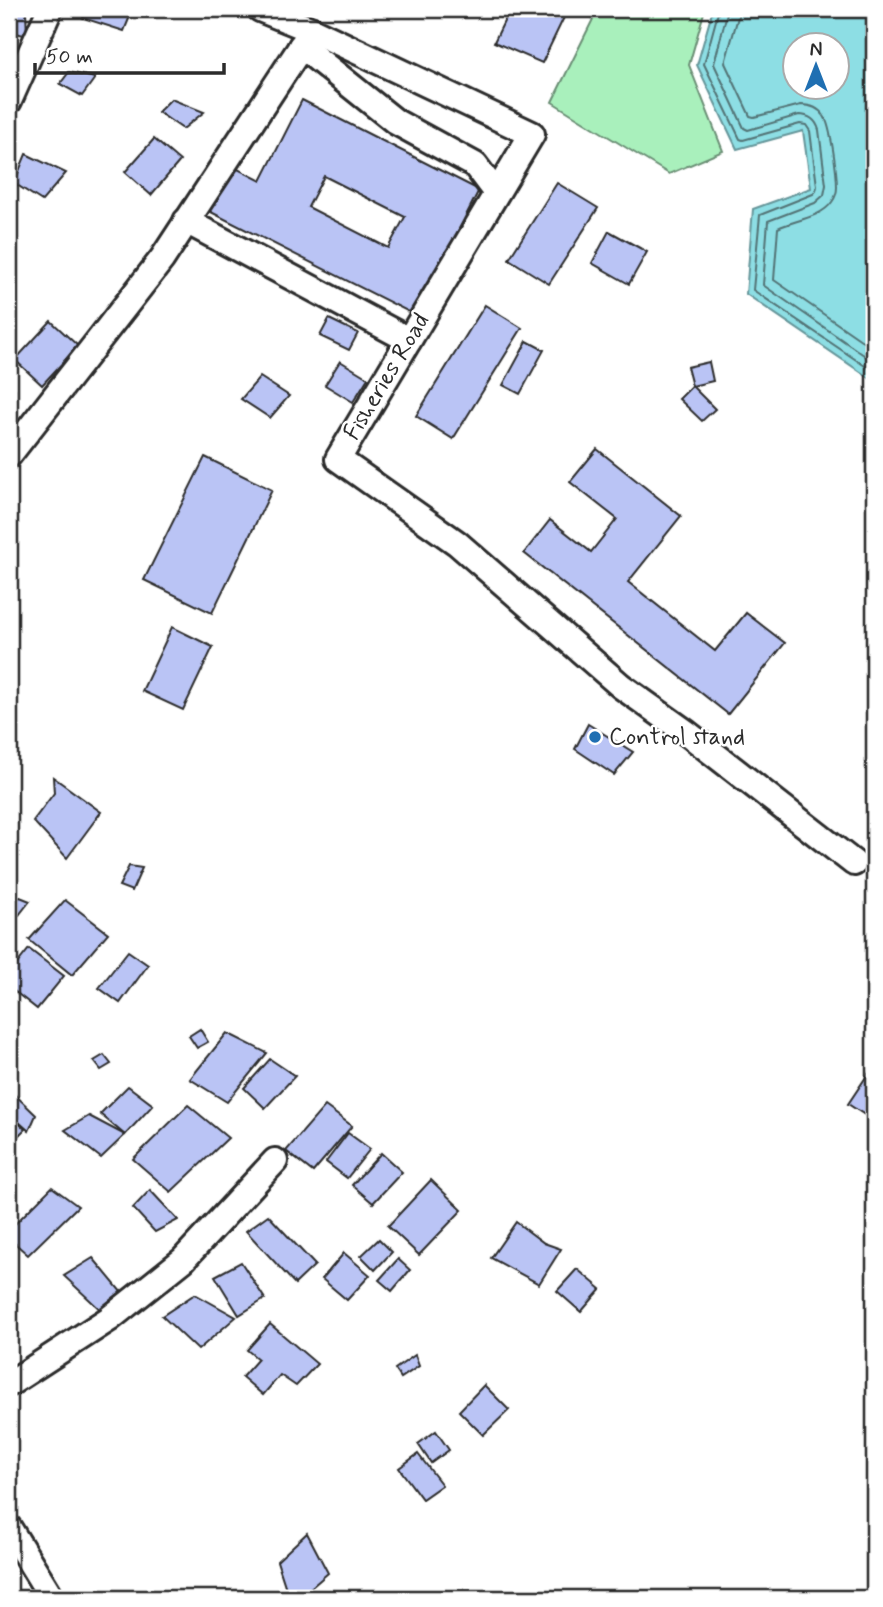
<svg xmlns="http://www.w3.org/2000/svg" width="883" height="1607" viewBox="0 0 883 1607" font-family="Mynerve,sans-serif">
	<rect width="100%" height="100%" fill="#fff"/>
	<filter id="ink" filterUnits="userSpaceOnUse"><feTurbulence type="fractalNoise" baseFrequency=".0143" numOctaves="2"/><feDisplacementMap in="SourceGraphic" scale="14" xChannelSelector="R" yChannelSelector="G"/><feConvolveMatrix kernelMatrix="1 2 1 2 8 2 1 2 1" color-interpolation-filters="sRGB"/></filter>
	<g filter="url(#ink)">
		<path fill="#a9f0bc" stroke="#6a8e74" stroke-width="2" d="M598,9H705L689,65L723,151L669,174L552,102Z"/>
		<path fill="#8ddee4" stroke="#66969a" stroke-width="2" fill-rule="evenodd" d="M713,9H874V381L746,294L753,209L811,188L803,131L737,149L697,65ZM796,46H838V88H796Z"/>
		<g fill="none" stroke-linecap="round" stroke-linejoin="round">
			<g stroke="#527375" stroke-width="2">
				<path d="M719,9L704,64L740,139L743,140L800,124L806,125L810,131L817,186L816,191L813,194L760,215L753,290L874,372"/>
				<path d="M728,9L714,64L744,128L748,130L799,115C809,115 816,120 819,130L826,185L824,195L815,203L768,221L763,285L874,362"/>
				<path d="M739,9L738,17L725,63L750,116L754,117L801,105C810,105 819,108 824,116C831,126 837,174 837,187C837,192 835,198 832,202C821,218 794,220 778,228L774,280L874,349"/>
			</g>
		</g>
		<g fill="#bac4f5" stroke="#2b2b2b" stroke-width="2" fill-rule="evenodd">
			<path d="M9,9L26,11L27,36L9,31Z"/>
			<path d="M87,9H133L124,31L83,18Z"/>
			<path d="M510,9H568L542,63L494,42Z"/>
			<path d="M69,72L95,78L82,96L60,84Z"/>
			<path d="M171,99L204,112L183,129L158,112Z"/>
			<path d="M302,100L479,190L415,315L207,210L230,165L261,181ZM324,176L405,217L388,248L308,207Z"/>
			<path d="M154,139L180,161L151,195L125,172Z"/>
			<path d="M26,154L66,173L42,201L14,183Z"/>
			<path d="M557,183L598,208L549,284L509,259Z"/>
			<path d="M609,231L647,252L629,284L592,263Z"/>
			<path d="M485,305L522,328L453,439L416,416Z"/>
			<path d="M329,319L358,333L349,350L320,336Z"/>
			<path d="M51,321L78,346L42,385L15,360Z"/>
			<path d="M527,341L544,350L520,394L503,385Z"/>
			<path d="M340,361L368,378L353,402L325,385Z"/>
			<path d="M709,362L713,381L692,386L687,367Z"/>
			<path d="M260,377L289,396L270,418L241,399Z"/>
			<path d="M692,386L715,409L702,421L679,399Z"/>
			<path d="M9,387L15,389V416L9,414Z"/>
			<path d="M597,449L681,516L628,582L715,651L746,613L785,643L728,714L524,553L550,520L591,552L617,519L570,482Z"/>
			<path d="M205,457L272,490L212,613L144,580Z"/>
			<path d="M172,627L213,647L183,710L142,691Z"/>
			<path d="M588,724L633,752L614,775L575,749Z"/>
			<path d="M53,777L101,812L67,858L33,821L54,793Z"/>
			<path d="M129,866L142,868L132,891L119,886Z"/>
			<path d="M20,897L30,901L15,920L9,915V904Z"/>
			<path d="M65,900L108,933L72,975L29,940Z"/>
			<path d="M29,949L64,976L37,1009L9,987V974Z"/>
			<path d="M128,951L148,965L120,1003L99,988Z"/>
			<path d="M200,1029L208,1042L197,1048L189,1036Z"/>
			<path d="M227,1033L267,1053L227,1102L190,1079Z"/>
			<path d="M104,1055L111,1064L101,1070L94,1061Z"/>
			<path d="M270,1059L295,1076L265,1108L244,1088Z"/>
			<path d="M874,1065V1107L868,1117L848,1104Z"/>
			<path d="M128,1086L153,1105L125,1135L100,1114Z"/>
			<path d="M9,1089L36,1115L29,1131L9,1113Z"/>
			<path d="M188,1105L228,1138L171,1192L133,1159Z"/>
			<path d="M325,1106L352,1126L313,1172L286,1151Z"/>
			<path d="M9,1114L25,1129L9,1145Z"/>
			<path d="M89,1116L125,1135L101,1158L65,1130Z"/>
			<path d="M348,1133L370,1149L347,1178L326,1162Z"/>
			<path d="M381,1153L402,1172L373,1203L352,1185Z"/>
			<path d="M431,1180L462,1210L419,1255L388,1226Z"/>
			<path d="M52,1187L78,1206L28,1255L9,1238V1230Z"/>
			<path d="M150,1190L178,1220L155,1232L133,1208Z"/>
			<path d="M268,1215L315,1265L295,1284L246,1231Z"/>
			<path d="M516,1222L544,1243L561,1249L539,1284L491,1258Z"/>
			<path d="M379,1239L392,1252L375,1270L361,1256Z"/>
			<path d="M344,1253L370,1275L347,1300L322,1279Z"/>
			<path d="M93,1258L127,1299L105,1314L64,1276Z"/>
			<path d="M398,1259L410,1270L392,1291L379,1280Z"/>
			<path d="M241,1262L265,1299L239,1315L215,1276Z"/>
			<path d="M577,1269L601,1289L581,1312L557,1291Z"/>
			<path d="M195,1294L236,1317L198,1350L162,1316Z"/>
			<path d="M270,1324L317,1364L296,1386L280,1375L263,1395L242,1377L258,1359L247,1350Z"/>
			<path d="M415,1355L419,1366L401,1378L395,1369Z"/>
			<path d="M484,1385L509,1410L483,1435L459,1411Z"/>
			<path d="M436,1431L449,1450L431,1463L418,1444Z"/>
			<path d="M418,1454L442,1485L422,1499L399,1468Z"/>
			<path d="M307,1533L328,1573L299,1598H289L277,1561Z"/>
		</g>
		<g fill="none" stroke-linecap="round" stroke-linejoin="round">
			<g stroke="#2b2b2b" stroke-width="30">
				<g id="minor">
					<path d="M260,9L312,30L532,134L338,459L457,543L621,686L687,733L854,863"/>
					<path d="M301,46L396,122L475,165L496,193"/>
					<path d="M9,101L50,9"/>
					<path d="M186,221L409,340"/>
					<path d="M9,455L162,259L312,30"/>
					<path d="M9,1384L109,1319L183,1260L275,1161"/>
					<path d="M9,1528L52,1598"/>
				</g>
			</g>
			<use href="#minor" stroke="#fff" stroke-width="24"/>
		</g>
	</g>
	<circle fill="#1f6fb2" stroke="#fff" stroke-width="2.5" cx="595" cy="737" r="7"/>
	<g text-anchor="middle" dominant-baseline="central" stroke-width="5" stroke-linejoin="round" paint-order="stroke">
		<g font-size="24" fill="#2b2b2b" stroke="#fff">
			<text transform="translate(387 377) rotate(-59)">Fisheries Road</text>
		</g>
		<g font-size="24" fill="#2b2b2b" stroke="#fff" text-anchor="start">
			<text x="609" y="737">Control stand</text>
		</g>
	</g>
	<rect width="883" height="1607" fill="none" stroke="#fff" stroke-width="35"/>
	<rect x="18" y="18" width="848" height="1572" fill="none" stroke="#2b2b2b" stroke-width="2.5" filter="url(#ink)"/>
	<g transform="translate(816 66)"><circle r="33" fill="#ffffff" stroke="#aaaaaa" stroke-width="2"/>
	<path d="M0-5L12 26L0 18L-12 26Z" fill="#1f6fb2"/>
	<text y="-10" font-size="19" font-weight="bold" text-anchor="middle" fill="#2b2b2b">N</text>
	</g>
	<path d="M35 63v10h189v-10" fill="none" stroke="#2b2b2b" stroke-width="3.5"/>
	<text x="46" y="63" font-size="21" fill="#2b2b2b" stroke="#ffffff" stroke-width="5" paint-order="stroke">50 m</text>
</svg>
